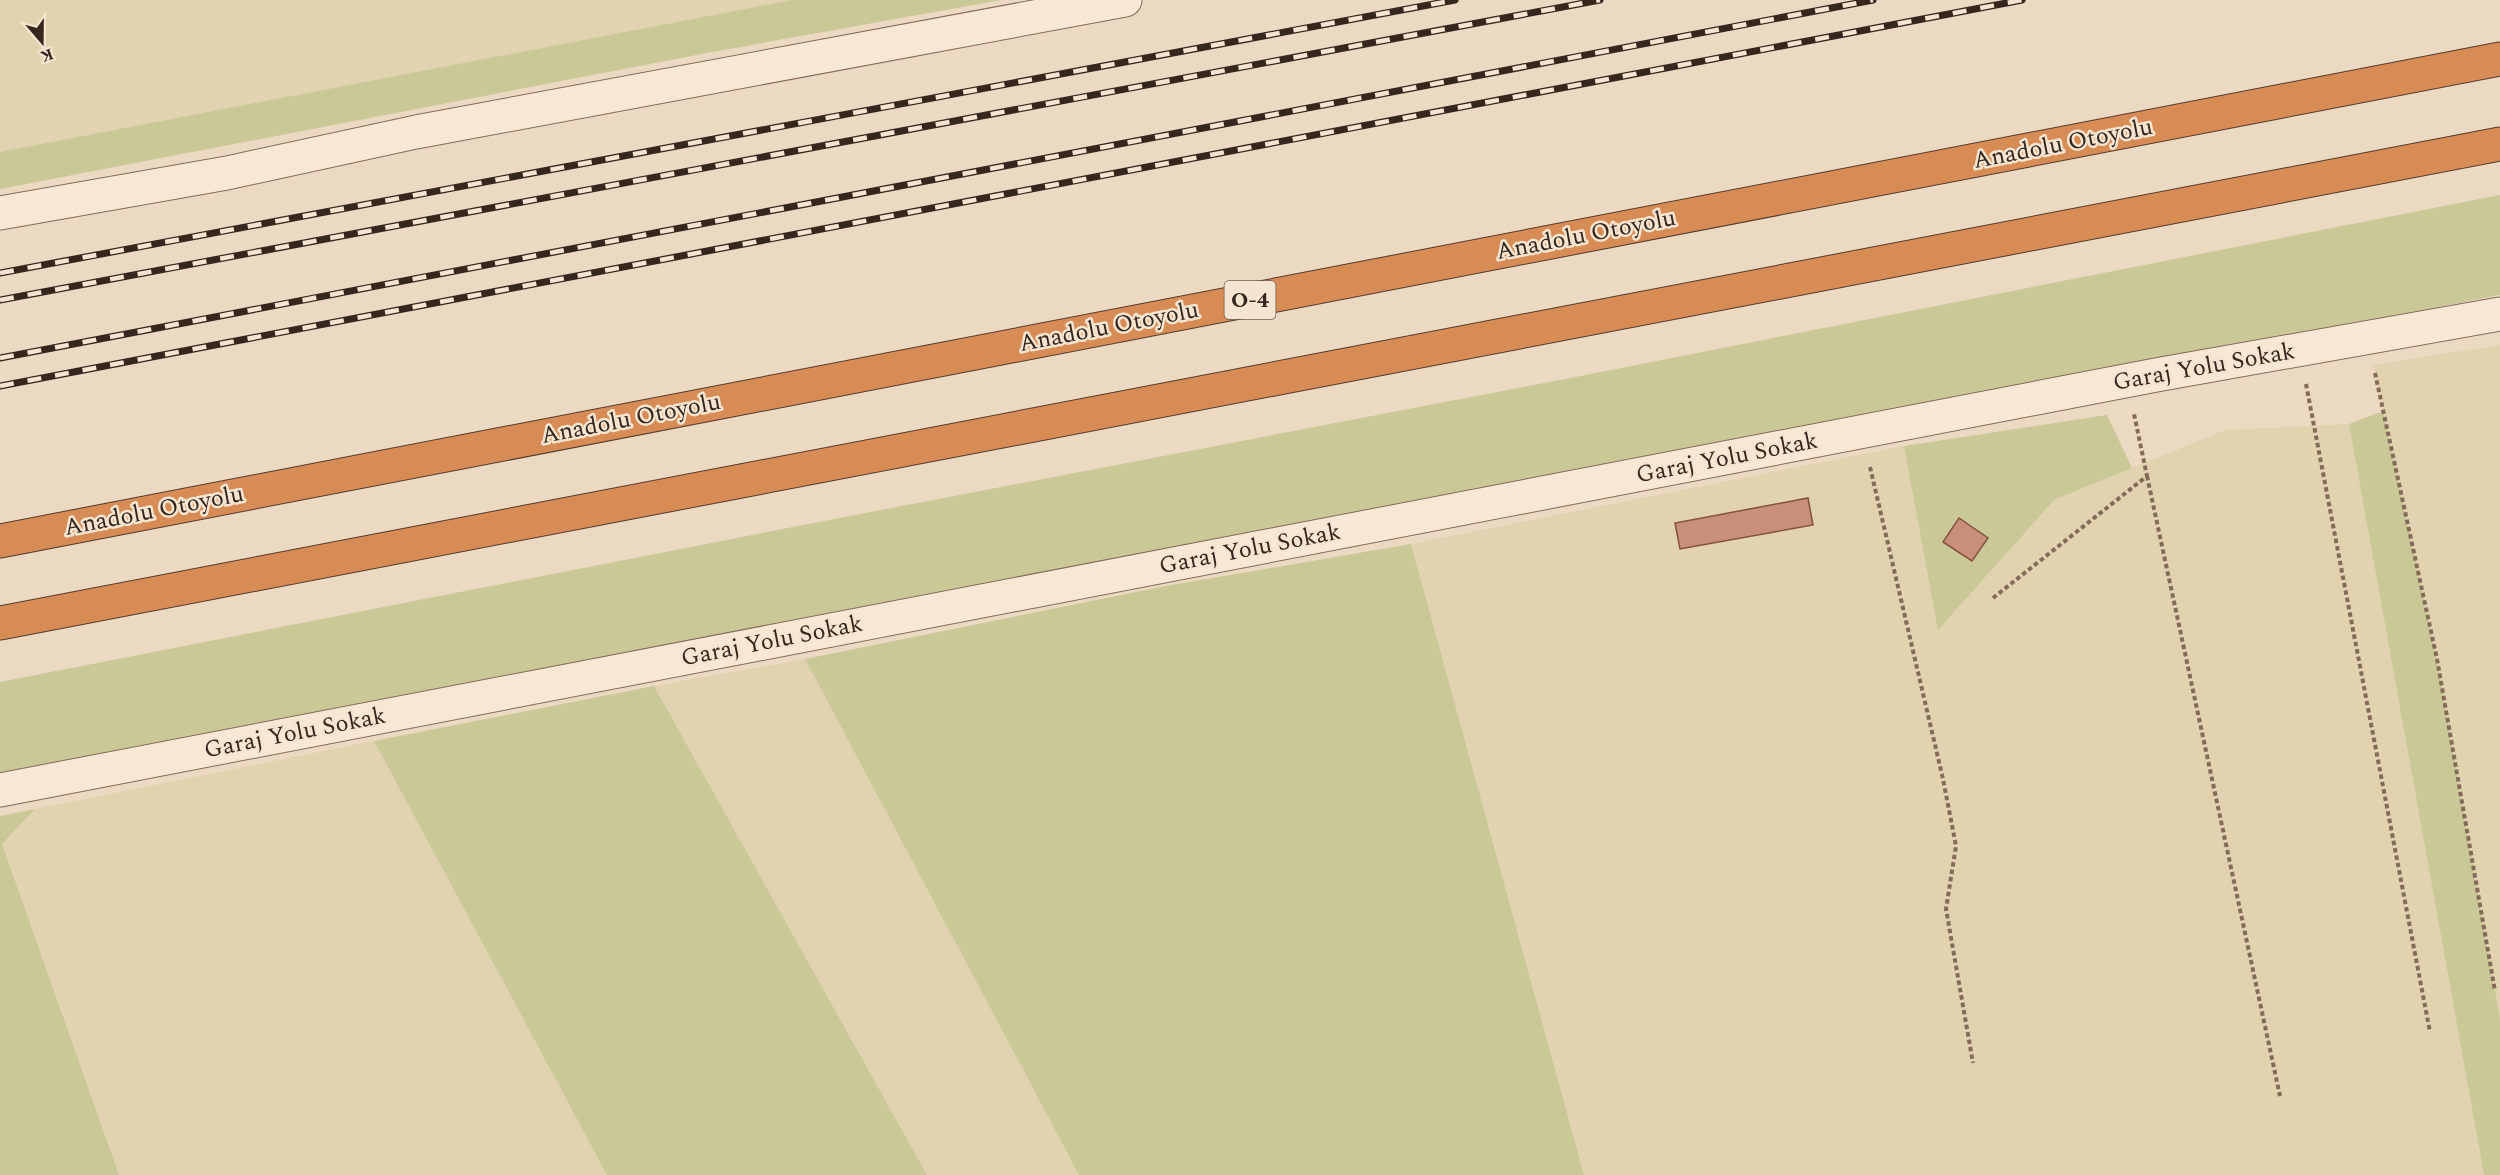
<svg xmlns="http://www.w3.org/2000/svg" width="2500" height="1175" viewBox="0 0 2500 1175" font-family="Spectral,serif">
	<rect width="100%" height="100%" fill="#ecd9c2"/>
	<g fill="#e1d2b0">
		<path d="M0,0H792L0,152Z"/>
		<path d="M2500,345V1019L2437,659L2373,365Z"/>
		<path d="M2349,424L2484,1175H1584L1411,544L1904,446L1939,629L2054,500L2225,430Z"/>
		<path d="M805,659L1079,1175H927L654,686Z"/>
		<path d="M374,741L607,1175H119L2,844L35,809Z"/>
	</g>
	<g fill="#c9c896">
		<path d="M792,0H1001L707,53L0,189V152Z"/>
		<path d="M2500,195V295L0,776V682L829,520L1555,381Z"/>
		<path d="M2383,411L2437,659L2500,1019V1175H2484L2349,424Z"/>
		<path d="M2107,415L2132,468L2054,500L1938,630L1904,446Z"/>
		<path d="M1411,544L1584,1175H1079L805,659L1166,586Z"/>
		<path d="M654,686L927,1175H607L374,741Z"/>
		<path d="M35,809L2,844L119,1175H0V816Z"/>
	</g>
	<g fill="#c98f79" stroke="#835141" stroke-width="1.5">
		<path d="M1808,498L1813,525L1680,549L1675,523Z"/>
		<path d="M1959,518L1988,538L1972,561L1943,542Z"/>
	</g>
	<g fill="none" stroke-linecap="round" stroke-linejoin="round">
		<g stroke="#856a5a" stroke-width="35">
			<g id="minor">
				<path d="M0,213L227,173L416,132L1125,0"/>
				<path d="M0,790L2156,375L2500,314"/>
			</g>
		</g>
		<g stroke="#533a2e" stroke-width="35">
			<g id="highway">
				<path d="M0,541L2500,59"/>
				<path d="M0,623L2500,144"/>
			</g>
		</g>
		<g stroke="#856a5a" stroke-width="4" stroke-dasharray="4.5 3" stroke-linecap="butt">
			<path d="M2375,373L2437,659L2495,991"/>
			<path d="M2306,384L2430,1032"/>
			<path d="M1870,467L1943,779L1956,846L1946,909L1973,1063"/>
			<path d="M2147,476L2280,1096"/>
			<path d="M1993,598L2147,476L2134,414"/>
		</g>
		<use href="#minor" stroke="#f7e8d5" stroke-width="33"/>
		<use href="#highway" stroke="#d88c55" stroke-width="33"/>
		<g stroke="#35261e" stroke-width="7">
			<g id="rail">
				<path d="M0,273L1455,0"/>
				<path d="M0,300L1600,0"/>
				<path d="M0,358L1873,0"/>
				<path d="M0,386L2022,0"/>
			</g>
		</g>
		<use href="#rail" stroke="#f4e5d1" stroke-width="4.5" stroke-dasharray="14" stroke-linecap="butt"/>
	</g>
	<g text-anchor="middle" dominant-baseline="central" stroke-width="5" stroke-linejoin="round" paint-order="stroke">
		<rect fill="#f4e5d1" stroke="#6e5f54" stroke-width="1.5" x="1224.5" y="281" width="51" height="38" rx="4.5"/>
		<g font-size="22" font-weight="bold" fill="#35261e">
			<text x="1250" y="300">O-4</text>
		</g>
		<g font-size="24" fill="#35261e" stroke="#f4e5d1">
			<text transform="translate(2063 144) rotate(-11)">Anadolu Otoyolu</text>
			<text transform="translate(1586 235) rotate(-11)">Anadolu Otoyolu</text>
			<text transform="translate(1109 327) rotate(-11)">Anadolu Otoyolu</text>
			<text transform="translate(2204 367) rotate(-10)">Garaj Yolu Sokak</text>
			<text transform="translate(631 419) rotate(-11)">Anadolu Otoyolu</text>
			<text transform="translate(1727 458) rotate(-11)">Garaj Yolu Sokak</text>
			<text transform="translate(154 511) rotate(-11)">Anadolu Otoyolu</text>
			<text transform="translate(1250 549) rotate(-11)">Garaj Yolu Sokak</text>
			<text transform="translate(772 641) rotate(-11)">Garaj Yolu Sokak</text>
			<text transform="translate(295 733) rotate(-11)">Garaj Yolu Sokak</text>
		</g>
	</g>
	<g transform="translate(42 42) rotate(160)" stroke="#f4e5d1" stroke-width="4.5" paint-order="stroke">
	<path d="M0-4.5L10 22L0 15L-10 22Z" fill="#35261e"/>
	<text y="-9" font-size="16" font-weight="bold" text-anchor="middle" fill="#35261e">K</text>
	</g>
</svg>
